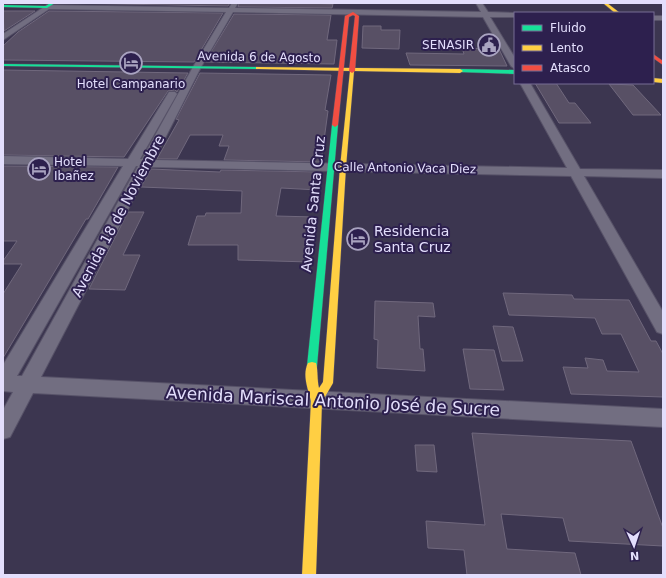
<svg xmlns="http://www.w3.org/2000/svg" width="666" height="578" viewBox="0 0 666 578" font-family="'DejaVu Sans',sans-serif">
	<rect width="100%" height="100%" fill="#3c3650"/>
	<g fill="#585065" stroke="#70687d">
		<path d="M59,3H230L228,6Z"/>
		<path d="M239,3H304L333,4L332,8L238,7Z"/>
		<path d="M3,11H35L4,31Z"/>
		<path d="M49,11L223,13L194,62L3,60V46L18,32Z"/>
		<path d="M234,14L331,15L327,40H337L334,64L205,62Z"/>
		<path d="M363,26H381V30H400L399,49L362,48Z"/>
		<path d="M462,48L499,49L507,66L410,65L406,53L464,54Z"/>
		<path d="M3,70L188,73L177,92L175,90L168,91L124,157L3,155Z"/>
		<path d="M200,73L331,75L325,110L328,111L321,162L224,160L229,146H219L223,135H190L177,159H157L179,120L176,119Z"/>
		<path d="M535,83H556L569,103H575L591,123H559Z"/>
		<path d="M609,84L633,85L661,115H633Z"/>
		<path d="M3,166L118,167L88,219H86L3,358V294L22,264H3V261L17,241H3Z"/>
		<path d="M151,169L220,172L221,170L320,172L318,190L281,188L276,216L315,217L310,262L238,260V245H188L197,216H205L206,213H241L242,191L141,187Z"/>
		<path d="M128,212H144L123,255H140L125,290L89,289Z"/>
		<path d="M503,293L572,295L574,299L629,300L651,341H656L663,354V397L571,394L563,367L588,368L585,358L603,360L607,371L639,372L621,334H602L595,318L509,315Z"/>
		<path d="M375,301L433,303L435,317L418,316L420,349H423L425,371L377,368L378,340L374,339Z"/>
		<path d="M493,326L513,327L523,361H502Z"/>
		<path d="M463,349L494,350L504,390L470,389Z"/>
		<path d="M472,433L631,441L663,528V546L569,541L563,518L501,514L507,549L575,553L581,575H467L464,550L428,548L426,521L485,525Z"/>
		<path d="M415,445H434L437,472L417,471Z"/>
	</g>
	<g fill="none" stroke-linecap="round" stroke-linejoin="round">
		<g stroke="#575268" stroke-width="2">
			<g id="street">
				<path d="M232,3H238L235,8L481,12L476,3H482L488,12L516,13L515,17H490L515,58V69L511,66L483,17L233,12L201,67L154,160L567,168L520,83H530L580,169L663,170V178L584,176L663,312V334L657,332L571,176L150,167L41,377L663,409V427L33,393L10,437L3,439V410L13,392L3,391V365L123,166L3,164V156L128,159L169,92H175L177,94L140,159H142L193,67L226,12L49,9L3,40V34L47,5L229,8ZM136,166H138L22,376H17Z"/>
				<rect x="653" y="16" width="10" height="4"/>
			</g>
		</g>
		<g stroke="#575268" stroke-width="1">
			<g id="fast">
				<path d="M50,3H55L47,8L3,7V5L46,6Z"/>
				<path d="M3,64L258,67L260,68L258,69L3,66Z"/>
				<path d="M460,69L515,70V74L458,72V70Z"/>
				<path d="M335,123L338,125L317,366L316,369L312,370L308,369L307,366L332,125Z"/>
			</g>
		</g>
		<g stroke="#575268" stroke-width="1">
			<g id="slow">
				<path d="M603,3H607L620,13H615Z"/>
				<path d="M256,67L460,69L463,71L460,73L354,71L346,167L333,383L322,402L316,575H302L311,401C308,389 302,375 308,363L312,362L316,363C318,369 317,380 319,388L323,382L340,167L350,71L258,69H256Z"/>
				<path d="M653,78L663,79V83L653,82Z"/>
			</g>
		</g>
		<g stroke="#575268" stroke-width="1">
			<g id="jam">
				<path d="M353,12L359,16L355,71L352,73L349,71L355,16L353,15L349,17L338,125L335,127L332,125L345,16Z"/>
				<path d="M653,54L663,61V65L653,58Z"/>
			</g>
		</g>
		<use href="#street" fill="#726e81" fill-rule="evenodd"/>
		<use href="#fast" fill="#16e098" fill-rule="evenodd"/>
		<use href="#slow" fill="#ffcf43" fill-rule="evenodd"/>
		<use href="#jam" fill="#f24e42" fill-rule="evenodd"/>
	</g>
	<defs>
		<g id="civic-ring" transform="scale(1.15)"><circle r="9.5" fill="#2d204e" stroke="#a9a3c0" stroke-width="1.5"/><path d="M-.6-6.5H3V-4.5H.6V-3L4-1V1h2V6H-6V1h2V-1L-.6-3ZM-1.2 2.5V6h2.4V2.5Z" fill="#a9a3c0"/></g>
		<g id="hotel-ring" transform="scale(1.15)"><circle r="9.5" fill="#2d204e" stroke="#a9a3c0" stroke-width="1.5"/><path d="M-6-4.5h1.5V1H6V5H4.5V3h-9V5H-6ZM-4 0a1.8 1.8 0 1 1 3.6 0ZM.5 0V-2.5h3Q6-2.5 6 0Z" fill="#a9a3c0"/></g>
	</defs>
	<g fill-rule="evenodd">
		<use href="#civic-ring" x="489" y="45"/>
		<use href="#hotel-ring" x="131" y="63"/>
		<use href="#hotel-ring" x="39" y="169"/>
		<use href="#hotel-ring" x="358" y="239"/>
	</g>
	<g text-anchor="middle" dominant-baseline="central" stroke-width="4" stroke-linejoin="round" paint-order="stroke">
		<g font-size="12" fill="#e3defc" stroke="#2d204e" text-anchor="end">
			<text x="474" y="45">SENASIR</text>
			<text x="131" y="84" text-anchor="middle">Hotel Campanario</text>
			<text x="54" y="162" text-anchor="start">Hotel<tspan x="54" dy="14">Ibañez</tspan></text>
		</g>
		<g font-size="12" fill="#e3defc" stroke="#2d204e">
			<text transform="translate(259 57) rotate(1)">Avenida 6 de Agosto</text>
			<text transform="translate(405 168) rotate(1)">Calle Antonio Vaca Diez</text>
		</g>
		<g font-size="14" fill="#e3defc" stroke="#2d204e">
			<text transform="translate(313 204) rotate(-84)">Avenida Santa Cruz</text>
			<text transform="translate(118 216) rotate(-62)">Avenida 18 de Noviembre</text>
		</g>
		<g font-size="14" fill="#e3defc" stroke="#2d204e" text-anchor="start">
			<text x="374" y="231">Residencia<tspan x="374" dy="16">Santa Cruz</tspan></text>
		</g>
		<g font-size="17" fill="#e3defc" stroke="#2d204e">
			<text transform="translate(333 401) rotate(3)">Avenida Mariscal Antonio José de Sucre</text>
		</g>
	</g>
	<rect width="666" height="578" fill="none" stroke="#e3defc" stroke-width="8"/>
	<rect x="514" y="12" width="140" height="72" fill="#2d204e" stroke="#766c94"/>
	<rect x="522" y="25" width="20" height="6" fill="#16e098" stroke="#766c94"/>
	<text x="550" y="32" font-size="12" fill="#e3defc">Fluido</text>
	<rect x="522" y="45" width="20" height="6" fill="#ffcf43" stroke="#766c94"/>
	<text x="550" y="52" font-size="12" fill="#e3defc">Lento</text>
	<rect x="522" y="65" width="20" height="6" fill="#f24e42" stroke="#766c94"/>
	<text x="550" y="72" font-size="12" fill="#e3defc">Atasco</text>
	<g transform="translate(634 546) rotate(177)" stroke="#2d204e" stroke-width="3" paint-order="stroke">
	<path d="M0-3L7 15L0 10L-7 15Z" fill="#e3defc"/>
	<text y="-6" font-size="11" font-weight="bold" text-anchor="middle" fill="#e3defc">N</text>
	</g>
</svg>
